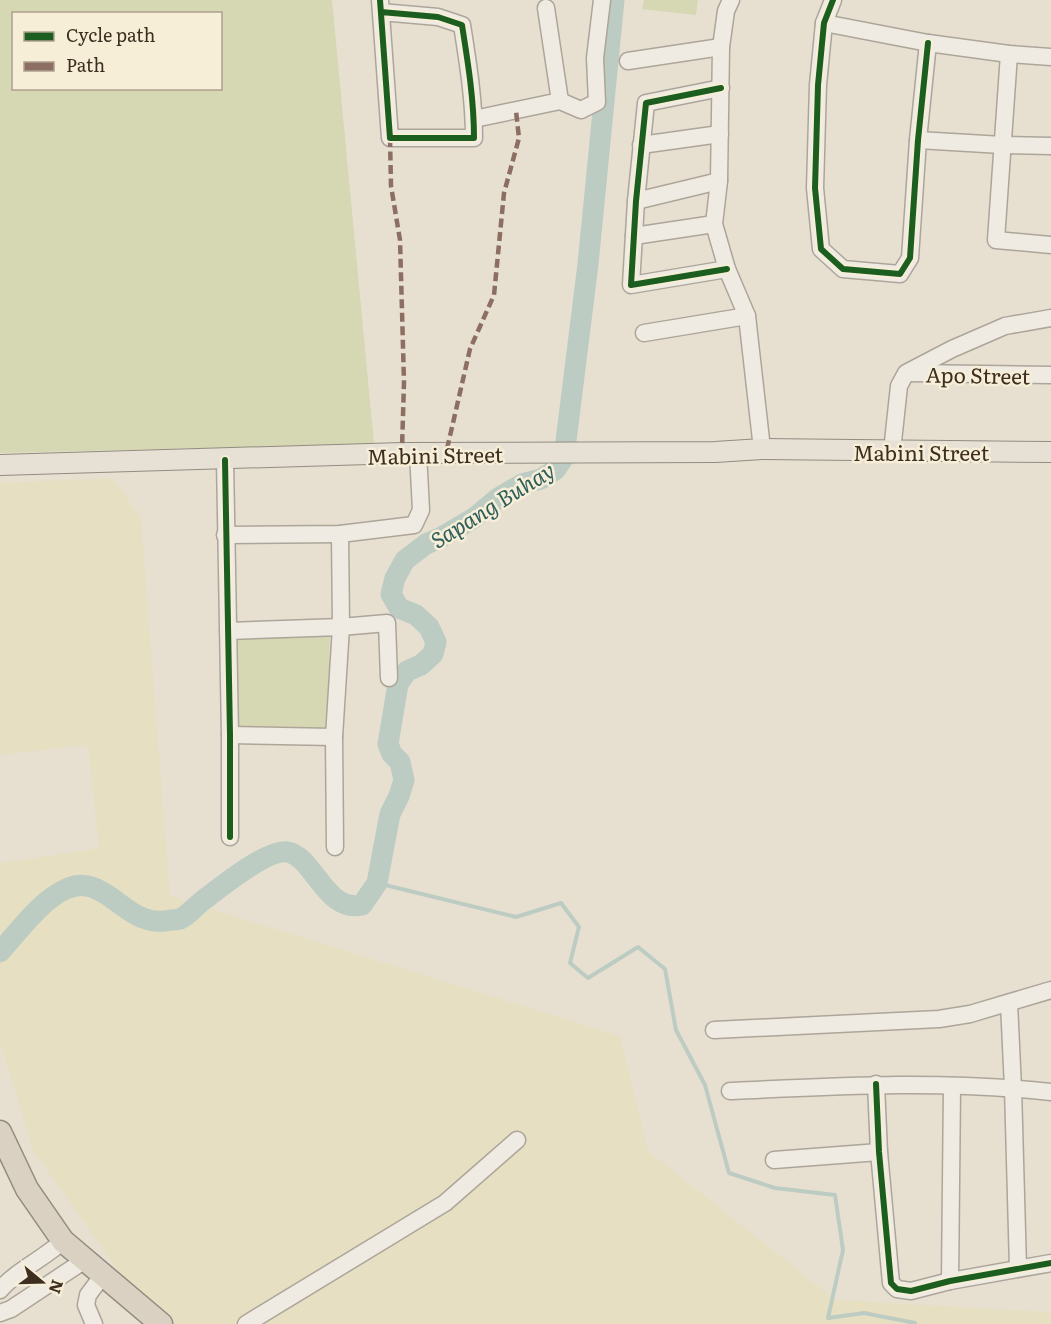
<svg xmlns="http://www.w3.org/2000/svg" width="1051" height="1324" viewBox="0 0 1051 1324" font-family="Literata,serif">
	<rect width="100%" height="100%" fill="#e7e0d1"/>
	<path fill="#e6dfc2" d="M113,478L141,518L170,896L620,1036L648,1151L836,1300L1051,1312V1324H156L33,1150L0,1043V863L99,848L88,745L0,755V483Z"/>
	<g fill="#d6d7b3" fill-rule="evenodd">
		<path d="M0,0H332L374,444L0,453ZM14,14H220V88H14Z"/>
		<path d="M644,0H698L696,15L642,9Z"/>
		<path d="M330,636L327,730L236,729L237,639Z"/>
	</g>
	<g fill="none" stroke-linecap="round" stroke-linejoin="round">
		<path stroke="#bcccc2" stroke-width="4" d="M377,883L516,917L561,903L579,927L570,963L588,978L638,947L665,969L676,1030L705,1085L729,1173L775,1188L835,1195L843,1250L828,1318L864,1313L915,1323L913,1324"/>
		<path stroke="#bcccc2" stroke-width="21" d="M0,952C18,932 41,900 66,889C97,874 118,909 143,918C152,922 162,922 171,920C174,920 177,920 180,919C187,916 195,907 201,902C218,889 267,849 287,852C314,856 325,913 362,905L377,883L390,814L399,796L404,780L400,762L392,754L388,744L398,684L407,671L421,665L433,654L436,642L429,627L416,615L399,608L391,594L395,578L405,560L426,544L440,538L474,518L498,498L522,484L541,479L555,470L564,457L588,264L614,0"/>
		<g stroke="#ada599" stroke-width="19">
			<g id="minor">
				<path d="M380,0L390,138H474C474,100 468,63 462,25L438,17L381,12"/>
				<path d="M731,0L726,11L721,47L719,181L714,224L727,269L747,316L762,449"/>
				<path d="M833,0L824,23L818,85L815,188L821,249L843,269L900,274L910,258L918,140L928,43"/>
				<path d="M824,23L928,43L1009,54L1051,57"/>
				<path d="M1009,54L996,240L1051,245"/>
				<path d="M628,61L721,47"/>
				<path d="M721,88L646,103L636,201L631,285L727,269"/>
				<path d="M560,101L581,110L597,102L595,58L602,0"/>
				<path d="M474,119L560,101L546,8"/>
				<path d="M918,140L1002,145L1051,146"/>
				<path d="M641,145L720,134"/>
				<path d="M636,201L719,181"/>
				<path d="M634,236L714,224"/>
				<path d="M644,333L747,316"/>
				<path d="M910,373L1051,375"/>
				<path d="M892,451L899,386L906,373L952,349L1005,326L1051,318"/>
				<path d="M225,460L230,735V837"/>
				<path d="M225,535L340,534L414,525L421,510L418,453"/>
				<path d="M228,631L341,627L387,623L389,678"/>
				<path d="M230,735L334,737"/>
				<path d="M335,847L334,737L341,627L340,534"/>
				<path d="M1009,1003L1013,1088L1018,1268"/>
				<path d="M714,1030L939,1019L970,1014L1051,990"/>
				<path d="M876,1084L879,1152L891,1283L897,1289L911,1291L950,1281L1051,1263"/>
				<path d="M730,1091C837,1086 944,1080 1051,1092"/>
				<path d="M774,1160L879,1152"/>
				<path d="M950,1281L952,1086"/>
				<path d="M0,1290C17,1270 43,1259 63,1241"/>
				<path d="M0,1313L11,1309L85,1260"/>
				<path d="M94,1324L86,1305L88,1295L103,1275"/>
				<path d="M246,1324L445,1203L517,1140"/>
			</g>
		</g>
		<g stroke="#928b80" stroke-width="22">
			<path id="major" d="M0,465L402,453L715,452L762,449L1051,452"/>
		</g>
		<g stroke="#928b80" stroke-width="25">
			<path id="highway" d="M0,1132L27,1189L63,1241L161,1324"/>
		</g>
		<use href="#minor" stroke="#efebe3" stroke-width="16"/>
		<use href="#major" stroke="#e6e1d4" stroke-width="20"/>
		<use href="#highway" stroke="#dad1c2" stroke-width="22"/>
		<g stroke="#8d6e63" stroke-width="4.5" stroke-dasharray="9 4.5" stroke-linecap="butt">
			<path d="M390,138L391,186L400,240L404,382L402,449"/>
			<path d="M447,449L470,349L494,295L504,193L519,138L516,111"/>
		</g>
		<g stroke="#f7eed8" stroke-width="10">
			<g id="cycleway">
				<path d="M380,0L390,138H474C474,100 468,63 462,25L438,17L381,12"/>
				<path d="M833,0L824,23L818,85L815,188L821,249L843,269L900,274L910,258L918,140L928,43"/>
				<path d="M721,88L646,103L636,201L631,285L727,269"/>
				<path d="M225,460L230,735V837"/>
				<path d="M876,1084L879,1152L891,1283L897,1289L911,1291L950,1281L1051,1263"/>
			</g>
		</g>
		<use href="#cycleway" stroke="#1b5e20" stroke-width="6"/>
	</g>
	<g text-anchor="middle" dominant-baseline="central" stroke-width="5" stroke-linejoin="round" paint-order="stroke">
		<g font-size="21" fill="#3d2e20" stroke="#f7eed8">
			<text transform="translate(978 374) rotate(1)">Apo Street</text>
			<text x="921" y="451">Mabini Street</text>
			<text transform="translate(435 454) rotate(-1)">Mabini Street</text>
		</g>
		<g font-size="22" font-style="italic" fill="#2f5d5a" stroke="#f7eed8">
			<text transform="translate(492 504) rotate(-32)">Sapang Buhay</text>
		</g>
	</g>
	<rect x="12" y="12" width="210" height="78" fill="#f7eed8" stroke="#ada18e" stroke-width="1.5"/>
	<rect x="24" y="32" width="30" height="9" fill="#1b5e20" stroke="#ada18e" stroke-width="1.5"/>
	<text x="66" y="42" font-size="18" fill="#3d2e20">Cycle path</text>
	<rect x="24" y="62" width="30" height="9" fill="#8d6e63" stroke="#ada18e" stroke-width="1.5"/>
	<text x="66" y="72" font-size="18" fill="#3d2e20">Path</text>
	<g transform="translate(42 1282) rotate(109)" stroke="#f7eed8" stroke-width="4.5" paint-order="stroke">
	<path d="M0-4.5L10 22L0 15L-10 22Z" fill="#3d2e20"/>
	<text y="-9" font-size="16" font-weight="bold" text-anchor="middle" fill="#3d2e20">N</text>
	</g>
</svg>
